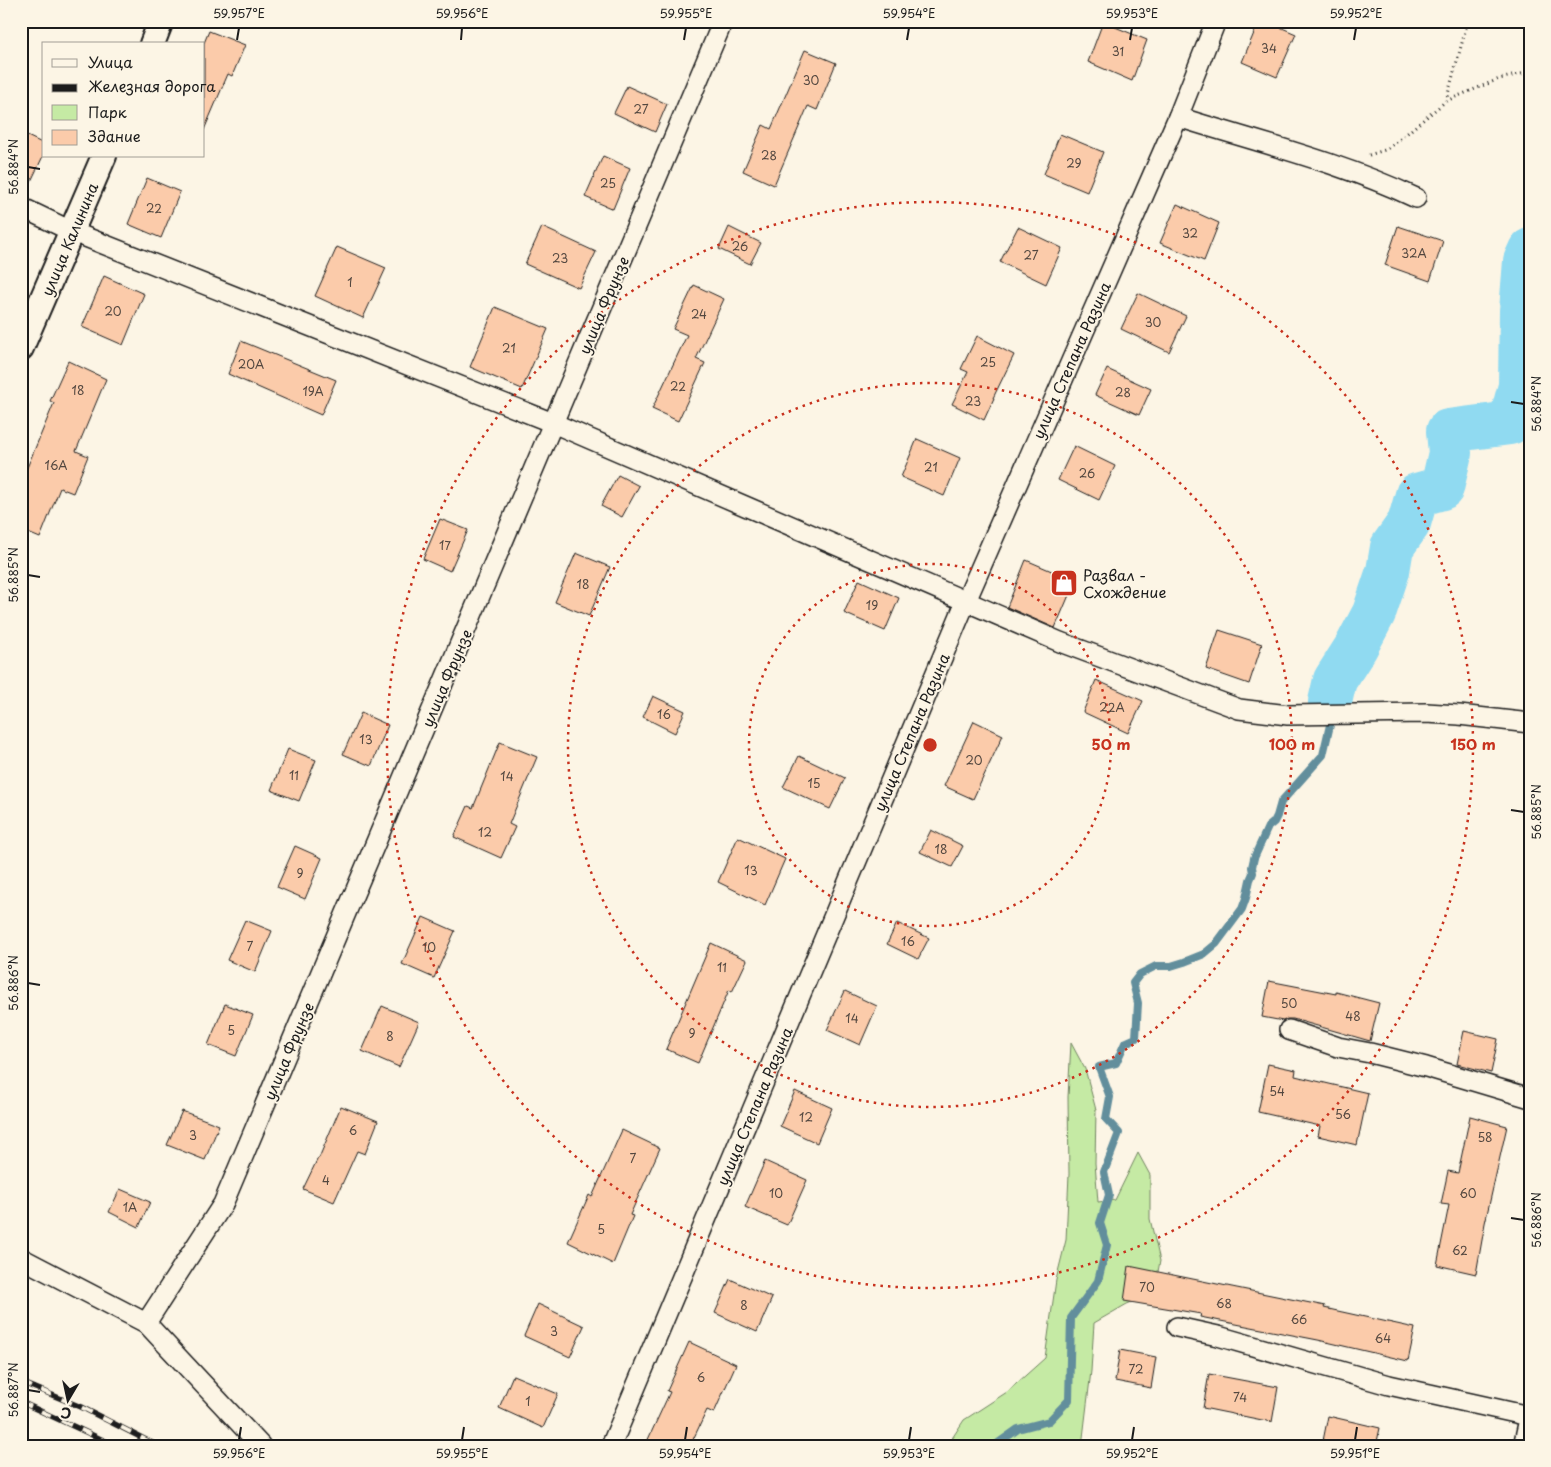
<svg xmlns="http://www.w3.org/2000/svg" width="1551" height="1467" viewBox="0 0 1551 1467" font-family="'Playpen Sans',sans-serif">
	<rect width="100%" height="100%" fill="#fcf5e5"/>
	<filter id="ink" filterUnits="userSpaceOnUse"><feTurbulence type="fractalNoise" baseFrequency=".02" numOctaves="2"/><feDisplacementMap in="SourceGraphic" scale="10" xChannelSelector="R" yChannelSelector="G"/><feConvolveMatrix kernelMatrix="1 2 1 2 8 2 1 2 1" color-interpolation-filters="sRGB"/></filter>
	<g filter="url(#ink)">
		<path fill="#c5eaa4" stroke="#708360" d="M1071,1043L1085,1069L1096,1110L1095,1163L1098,1202L1115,1200L1138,1153L1150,1175V1219L1160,1261L1154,1293L1127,1304L1094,1323L1091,1371L1082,1446H947L964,1420L1007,1392L1045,1358L1056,1280L1066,1240L1069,1174L1068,1097Z"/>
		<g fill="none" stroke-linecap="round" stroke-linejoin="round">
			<path stroke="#628e9c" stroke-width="8" d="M994,1446L1018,1429L1049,1421L1069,1400L1071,1318L1098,1281L1107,1245L1100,1223L1109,1195L1104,1172L1119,1133L1106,1119L1110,1097L1099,1067L1116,1063L1125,1043L1136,1038L1138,1003L1133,983L1140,974L1156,966H1171L1184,962L1204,954L1216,944L1242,909L1246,898L1250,880L1253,873L1252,867L1254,858L1268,827L1274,822L1277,816L1281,802L1323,755L1330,725"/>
			<path stroke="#90daf1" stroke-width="44" d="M1330,702L1335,680L1356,647L1374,613L1388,571L1392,547L1409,523L1417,495L1442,488L1450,453L1448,431L1510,423L1520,386L1521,311L1525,261L1530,250"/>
		</g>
		<g fill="#fbcbaa" stroke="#1c1c1c">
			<path d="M1259,21H1266L1296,34L1277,77L1242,62Z"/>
			<path d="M1103,22L1147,40L1132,81L1088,62Z"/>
			<path d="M209,31L245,45L232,76L228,74L204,130V43Z"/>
			<path d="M805,50L836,63L817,110L808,106L774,185L743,171L763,125L771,129Z"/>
			<path d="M627,86L667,104L655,132L614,113Z"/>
			<path d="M21,133L44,144V154L24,196H21Z"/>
			<path d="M1060,134L1103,152L1087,192L1044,174Z"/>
			<path d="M603,156L630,168L613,209L585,197Z"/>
			<path d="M147,178L180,192L161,238L128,224Z"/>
			<path d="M1177,204L1219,223L1204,261L1160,243Z"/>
			<path d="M1398,226L1443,241L1430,281L1385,265Z"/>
			<path d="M542,227L596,252L579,288L525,264Z"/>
			<path d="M729,227L761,243L750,264L719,249Z"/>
			<path d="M1018,227L1062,248L1046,284L1000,262Z"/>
			<path d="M337,247L386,268L363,318L315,296Z"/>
			<path d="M104,276L144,294L123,345L82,327Z"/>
			<path d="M694,285L724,299L696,359L705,363L678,421L652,409L687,335L673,329Z"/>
			<path d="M1138,293L1186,316L1169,352L1121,329Z"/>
			<path d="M495,307L548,329L522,389L470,367Z"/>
			<path d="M977,336L1014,355L993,398H994L984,420L952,404L968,372L961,369Z"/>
			<path d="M241,341L336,380L321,415L228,374Z"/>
			<path d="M68,361L106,379L76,451L88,456L73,493L60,488L40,538L21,530V482L54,403L50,401Z"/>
			<path d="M1107,369L1151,389L1139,415L1095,395Z"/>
			<path d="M917,439L960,458L944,496L901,477Z"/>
			<path d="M1074,446L1115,466L1099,500L1058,480Z"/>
			<path d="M618,475L639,486L622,517L601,506Z"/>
			<path d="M440,519L468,530L450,571L423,559Z"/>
			<path d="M576,553L610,567L589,616L555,602Z"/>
			<path d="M1026,560L1075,581L1055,628L1007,607Z"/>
			<path d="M859,580L899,598L885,631L844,613Z"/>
			<path d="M1219,630L1262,644L1249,684L1206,669Z"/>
			<path d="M1096,680L1143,701L1128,733L1083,712Z"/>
			<path d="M653,696L685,711L675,733L643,717Z"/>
			<path d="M361,713L388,725L371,766L343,754Z"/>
			<path d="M974,721L1003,735L973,799L944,786Z"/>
			<path d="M500,742L537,757L509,824L515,827L501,858L454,837L468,806L473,808Z"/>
			<path d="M288,749L316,760L299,801L271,790Z"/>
			<path d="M799,756L845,778L830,809L783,787Z"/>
			<path d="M931,830L963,846L952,867L920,852Z"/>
			<path d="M738,837L785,859L765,905L718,882Z"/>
			<path d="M295,846L322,858L305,899L277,887Z"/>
			<path d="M423,917L455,931L434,978L402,964Z"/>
			<path d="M245,920L272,931L255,972L227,960Z"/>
			<path d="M897,923L929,938L918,959L887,944Z"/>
			<path d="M711,943L747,960L732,992L729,990L698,1063L666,1049Z"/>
			<path d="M1269,981L1336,994V992L1379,1003L1370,1041L1293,1019H1287L1283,1021L1262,1017Z"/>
			<path d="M845,991L877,1006L860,1045L827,1030Z"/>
			<path d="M225,1004L253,1015L236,1056L208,1045Z"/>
			<path d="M382,1006L419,1022L399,1067L362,1051Z"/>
			<path d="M1464,1031L1498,1039L1491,1073L1457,1064Z"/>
			<path d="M1268,1064L1296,1070L1295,1076L1368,1093L1357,1145L1318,1136L1320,1126L1258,1112Z"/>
			<path d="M795,1091L832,1108L817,1143L780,1126Z"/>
			<path d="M341,1106L378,1121L365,1154L357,1151L334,1202L303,1189L318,1158H319Z"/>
			<path d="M182,1111L219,1125L205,1160L167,1145Z"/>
			<path d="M1470,1116L1507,1126L1485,1223L1476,1274L1437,1265L1449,1205L1441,1204L1448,1171L1458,1173Z"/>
			<path d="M622,1130L660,1148L630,1215L633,1216L613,1264L568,1242L589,1195L592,1197Z"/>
			<path d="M765,1161L807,1180L787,1225L745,1207Z"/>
			<path d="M120,1189L150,1202L139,1227L109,1212Z"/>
			<path d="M1129,1266L1325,1306L1324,1308L1415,1328L1408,1361L1318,1340L1200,1317L1201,1314L1124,1301Z"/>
			<path d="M730,1279L772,1298L757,1332L715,1313Z"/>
			<path d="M538,1304L584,1326L570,1357L524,1336Z"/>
			<path d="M689,1342L736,1364L714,1413L707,1410L690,1446H645L670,1392L667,1391Z"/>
			<path d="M1120,1350L1156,1357L1151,1388L1115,1381Z"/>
			<path d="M1209,1374L1278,1387L1272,1422L1203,1408Z"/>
			<path d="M513,1375L558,1394L543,1428L499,1408Z"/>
			<path d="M1328,1416L1380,1428L1376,1446H1322Z"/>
		</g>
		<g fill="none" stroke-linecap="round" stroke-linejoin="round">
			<g stroke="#1c1c1c" stroke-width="22">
				<g id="minor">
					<path d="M1178,117C1257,142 1340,162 1416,198"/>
					<path d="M21,207L73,232L553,423L1060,642L1239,709L1288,715L1426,713L1459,715L1530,723"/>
					<path d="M1289,1030L1338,1047L1370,1053L1426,1067L1530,1098"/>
					<path d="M21,1258L146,1323L261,1446"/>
					<path d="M146,1323L223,1204L723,21"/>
					<path d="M1177,1327L1218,1336L1389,1385L1529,1416"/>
					<path d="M611,1446L966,601L1178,117L1216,21"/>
					<path d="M1523,1446L1530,1415"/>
				</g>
			</g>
			<g stroke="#1c1c1c" stroke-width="28">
				<g id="tertiary">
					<path d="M152,44L161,21"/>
					<path d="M21,348L104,156"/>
				</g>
			</g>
			<g stroke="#1c1c1c" stroke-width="3" stroke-dasharray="1 4" stroke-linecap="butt">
				<path d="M1446,101L1499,79L1530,72"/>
				<path d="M1369,155L1388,149L1446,101L1468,21"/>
			</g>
			<use href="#minor" stroke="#fcf5e5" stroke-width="19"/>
			<use href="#tertiary" stroke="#fcf5e5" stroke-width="24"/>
			<g stroke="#1c1c1c" stroke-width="5.5">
				<g id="rail">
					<path d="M21,1382L81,1407L158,1446"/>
					<path d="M21,1402L116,1446"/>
				</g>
			</g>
			<use href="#rail" stroke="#fcf5e5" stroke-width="4" stroke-dasharray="11" stroke-linecap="butt"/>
		</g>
	</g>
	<path fill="none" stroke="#1c1c1c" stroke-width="2" d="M237,40L239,28M461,40L462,28M684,40L686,28M907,40L909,28M1130,40L1132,28M1354,40L1356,28M28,167L40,169M1511,402L1524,404M28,575L40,577M1511,810L1524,812M28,983L40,985M1511,1218L1524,1220M28,1390L40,1392M239,1440L241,1427M462,1440L464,1427M685,1440L687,1427M909,1440L911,1427M1132,1440L1134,1427M1355,1440L1357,1427"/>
	<g fill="none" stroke="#c8321e" stroke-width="2.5" stroke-dasharray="2.5 5">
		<circle cx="930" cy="745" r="181"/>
		<circle cx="930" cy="745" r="362"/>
		<circle cx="930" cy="745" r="543"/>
	</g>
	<defs>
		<g id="shop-square" transform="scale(1.4375)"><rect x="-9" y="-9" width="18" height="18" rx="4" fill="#c8321e" stroke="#fcf5e5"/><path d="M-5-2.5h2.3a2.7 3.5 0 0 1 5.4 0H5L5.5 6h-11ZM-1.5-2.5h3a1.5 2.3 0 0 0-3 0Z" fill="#fff"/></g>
	</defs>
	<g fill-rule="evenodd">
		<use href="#shop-square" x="1064" y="583"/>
	</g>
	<g text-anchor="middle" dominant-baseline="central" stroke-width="4" stroke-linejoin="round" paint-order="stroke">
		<g font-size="12" fill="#544840">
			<text x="1269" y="48">34</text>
			<text x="1118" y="51">31</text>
			<text x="811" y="80">30</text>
			<text x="641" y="109">27</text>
			<text x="769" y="155">28</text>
			<text x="1074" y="163">29</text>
			<text x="608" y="183">25</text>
			<text x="154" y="208">22</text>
			<text x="1190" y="233">32</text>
			<text x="740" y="246">26</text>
			<text x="1414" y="253">32А</text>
			<text x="1031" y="255">27</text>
			<text x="560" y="258">23</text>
			<text x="350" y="282">1</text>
			<text x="113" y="311">20</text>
			<text x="699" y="314">24</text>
			<text x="1153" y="322">30</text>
			<text x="509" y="348">21</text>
			<text x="988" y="362">25</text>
			<text x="251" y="364">20А</text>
			<text x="678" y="386">22</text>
			<text x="78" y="390">18</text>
			<text x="313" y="391">19А</text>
			<text x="1123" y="392">28</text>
			<text x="973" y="401">23</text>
			<text x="56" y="465">16А</text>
			<text x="931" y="467">21</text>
			<text x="1087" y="473">26</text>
			<text x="445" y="545">17</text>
			<text x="583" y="584">18</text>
			<text x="872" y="605">19</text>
			<text x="1112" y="707">22А</text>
			<text x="664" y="714">16</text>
			<text x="366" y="739">13</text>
			<text x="974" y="760">20</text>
			<text x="294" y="775">11</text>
			<text x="507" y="776">14</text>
			<text x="814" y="783">15</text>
			<text x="485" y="832">12</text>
			<text x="941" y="849">18</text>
			<text x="751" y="870">13</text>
			<text x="300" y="873">9</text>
			<text x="908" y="941">16</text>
			<text x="250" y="946">7</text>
			<text x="429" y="947">10</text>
			<text x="722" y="967">11</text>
			<text x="1289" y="1003">50</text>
			<text x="1353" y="1016">48</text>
			<text x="852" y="1018">14</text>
			<text x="231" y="1030">5</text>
			<text x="692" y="1033">9</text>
			<text x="390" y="1036">8</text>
			<text x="1277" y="1091">54</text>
			<text x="1343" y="1114">56</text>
			<text x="806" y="1117">12</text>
			<text x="353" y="1130">6</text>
			<text x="193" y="1135">3</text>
			<text x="1485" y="1137">58</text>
			<text x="633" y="1158">7</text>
			<text x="326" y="1180">4</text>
			<text x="776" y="1193">10</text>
			<text x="1468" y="1193">60</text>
			<text x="130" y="1207">1А</text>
			<text x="601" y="1229">5</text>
			<text x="1460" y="1250">62</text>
			<text x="1147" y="1287">70</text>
			<text x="1224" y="1303">68</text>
			<text x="744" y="1305">8</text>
			<text x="1299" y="1319">66</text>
			<text x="554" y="1331">3</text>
			<text x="1383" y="1338">64</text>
			<text x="1136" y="1369">72</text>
			<text x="701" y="1377">6</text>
			<text x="1240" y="1397">74</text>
			<text x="528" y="1401">1</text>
		</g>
		<g font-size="15" fill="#1c1c1c" stroke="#fcf5e5">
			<text transform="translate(69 239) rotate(-67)">улица Калинина</text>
			<text transform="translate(603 305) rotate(-67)">улица Фрунзе</text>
			<text transform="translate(1071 360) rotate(-66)">улица Степана Разина</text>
			<text transform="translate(446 678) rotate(-67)">улица Фрунзе</text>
			<text transform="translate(911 732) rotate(-67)">улица Степана Разина</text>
			<text transform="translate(288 1051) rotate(-67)">улица Фрунзе</text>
			<text transform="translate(754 1106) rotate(-67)">улица Степана Разина</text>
		</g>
		<g font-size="15" fill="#1c1c1c" stroke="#fcf5e5" text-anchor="start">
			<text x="1083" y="574">Развал -<tspan x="1083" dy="17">Схождение</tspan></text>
		</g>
	</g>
	<circle cx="930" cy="745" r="8" fill="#c8321e" stroke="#fcf5e5" stroke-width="2.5"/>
	<g font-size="15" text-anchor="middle" font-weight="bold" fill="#c8321e" stroke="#fcf5e5" stroke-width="4" stroke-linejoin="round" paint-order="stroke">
		<text x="1111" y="750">50 m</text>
		<text x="1292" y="750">100 m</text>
		<text x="1473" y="750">150 m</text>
	</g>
	<rect width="1551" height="1467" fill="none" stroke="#fcf5e5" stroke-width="55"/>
	<rect x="42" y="42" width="162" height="115" fill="#fcf5e5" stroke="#a29e95"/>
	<rect x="52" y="59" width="25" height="8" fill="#fcf5e5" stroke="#a29e95"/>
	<text x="88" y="68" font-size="15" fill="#1c1c1c">Улица</text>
	<rect x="52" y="84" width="25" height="8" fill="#1c1c1c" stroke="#a29e95"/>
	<text x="88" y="92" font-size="15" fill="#1c1c1c">Железная дорога</text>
	<rect x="52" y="105" width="25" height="15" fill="#c5eaa4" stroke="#a29e95"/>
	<text x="88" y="118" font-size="15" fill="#1c1c1c">Парк</text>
	<rect x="52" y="130" width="25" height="15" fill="#fbcbaa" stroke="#a29e95"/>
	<text x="88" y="142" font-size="15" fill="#1c1c1c">Здание</text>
	<g transform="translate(68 1400) rotate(189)" stroke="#fcf5e5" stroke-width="4" paint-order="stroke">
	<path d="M0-4L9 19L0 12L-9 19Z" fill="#1c1c1c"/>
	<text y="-8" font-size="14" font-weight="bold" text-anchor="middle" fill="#1c1c1c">С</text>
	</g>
	<rect x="28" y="28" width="1496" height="1412" fill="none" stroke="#1c1c1c" stroke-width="2"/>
	<g font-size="12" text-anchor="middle" fill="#1c1c1c">
		<text x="239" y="18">59.957°E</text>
		<text x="462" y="18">59.956°E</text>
		<text x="686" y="18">59.955°E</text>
		<text x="909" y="18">59.954°E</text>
		<text x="1132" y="18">59.953°E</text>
		<text x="1356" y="18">59.952°E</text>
		<text transform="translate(14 167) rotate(-90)" y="4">56.884°N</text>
		<text transform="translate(1537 404) rotate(-90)" y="4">56.884°N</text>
		<text transform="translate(14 575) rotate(-90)" y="4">56.885°N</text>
		<text transform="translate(1537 812) rotate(-90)" y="4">56.885°N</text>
		<text transform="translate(14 983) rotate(-90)" y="4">56.886°N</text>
		<text transform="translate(1537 1220) rotate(-90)" y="4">56.886°N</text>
		<text transform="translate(14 1390) rotate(-90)" y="4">56.887°N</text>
		<text x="239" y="1458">59.956°E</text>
		<text x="462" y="1458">59.955°E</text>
		<text x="685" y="1458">59.954°E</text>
		<text x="909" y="1458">59.953°E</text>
		<text x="1132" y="1458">59.952°E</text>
		<text x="1355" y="1458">59.951°E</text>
	</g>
</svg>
